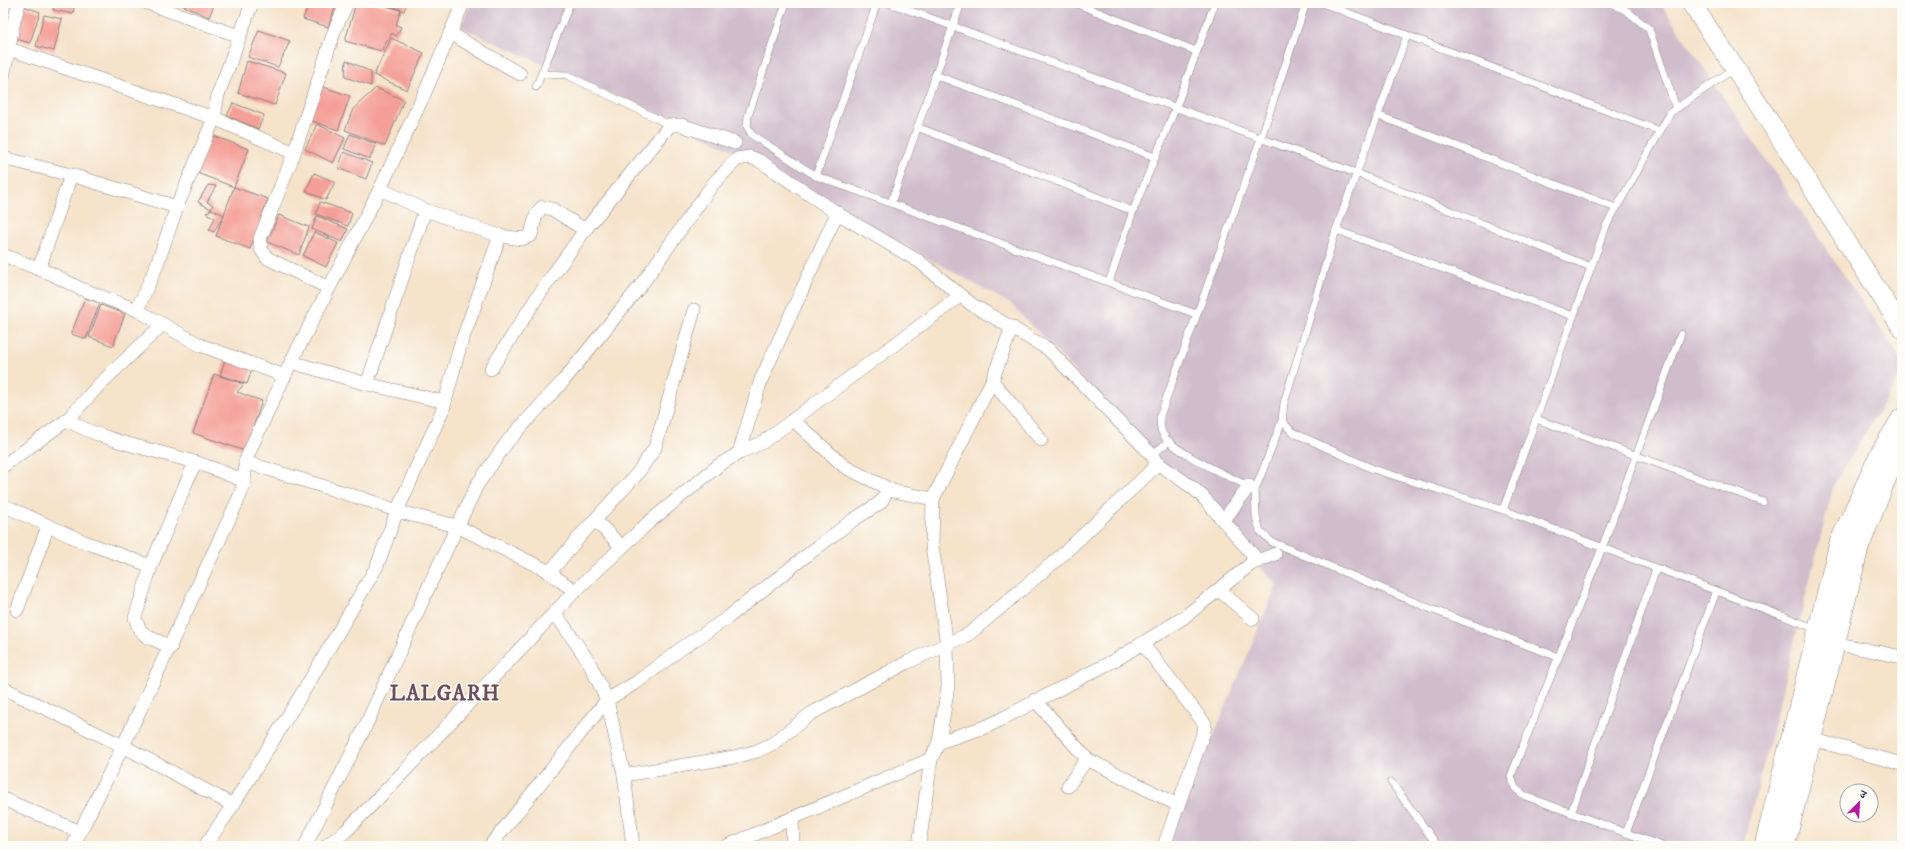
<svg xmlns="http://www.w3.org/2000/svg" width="1905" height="849" viewBox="0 0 1905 849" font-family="'IM FELL DW Pica','Noto Serif Devanagari',serif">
	<rect width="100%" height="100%" fill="#fdfcf7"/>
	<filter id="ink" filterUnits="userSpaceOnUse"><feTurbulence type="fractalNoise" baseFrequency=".025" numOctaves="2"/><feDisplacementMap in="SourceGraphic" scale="8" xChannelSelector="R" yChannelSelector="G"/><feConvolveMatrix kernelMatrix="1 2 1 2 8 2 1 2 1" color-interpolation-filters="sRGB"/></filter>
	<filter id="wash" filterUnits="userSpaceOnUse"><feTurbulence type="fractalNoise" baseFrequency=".012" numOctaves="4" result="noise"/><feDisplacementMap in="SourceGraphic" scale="16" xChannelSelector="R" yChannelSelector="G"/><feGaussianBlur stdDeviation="0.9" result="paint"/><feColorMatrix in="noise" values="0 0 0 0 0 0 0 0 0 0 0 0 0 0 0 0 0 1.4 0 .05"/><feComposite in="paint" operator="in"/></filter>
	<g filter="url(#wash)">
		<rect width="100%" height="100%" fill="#f5e3ca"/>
		<path fill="#d0bdcc" d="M471,3H1660L1902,361V373L1834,484L1743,846H1167L1277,585L1011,304L729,148L461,27Z"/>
		<g id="blocks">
			<g fill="#f49f97">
				<path d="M54,3H75L73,14L53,10Z"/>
				<path d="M177,3H215L209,17Z"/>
				<path d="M309,3H337L328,27L303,19Z"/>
				<path d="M356,3H375L401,10L396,25L401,27L396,36L392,33L381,51L345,41Z"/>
				<path d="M384,3H407L404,11Z"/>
				<path d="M23,6L40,12L30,43L13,38Z"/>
				<path d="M44,15L62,19L54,51L36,46Z"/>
				<path d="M259,30L290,41L278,67L248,57Z"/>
				<path d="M391,38L424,53L407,90L374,75Z"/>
				<path d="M346,60L371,72V86L345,77Z"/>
				<path d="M247,61L286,73L275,105L238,93Z"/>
				<path d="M321,86L350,96L338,130L309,120Z"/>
				<path d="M376,88L404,100L385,146L345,130L353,109Z"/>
				<path d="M233,103L264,115L258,129L227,116Z"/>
				<path d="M317,124L345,138L333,163L305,149Z"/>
				<path d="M350,134L376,144L370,159L344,149Z"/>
				<path d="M211,135L249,149L234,187L197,173Z"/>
				<path d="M344,152L372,163L366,179L338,168Z"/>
				<path d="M314,173L335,182L326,200L306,191Z"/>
				<path d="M208,185L216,186L207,202L213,205L211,209L198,202Z"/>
				<path d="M234,187L268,199L250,249L216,236Z"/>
				<path d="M320,202L352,213L348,226L316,214Z"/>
				<path d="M212,209L224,215L214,232L209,230L215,218L206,213Z"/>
				<path d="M279,215L309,227L299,255L267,242Z"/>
				<path d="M317,216L348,229L342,242L312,229Z"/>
				<path d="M314,232L338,243L326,267L303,256Z"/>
				<path d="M85,298L100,303L86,339L71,334Z"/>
				<path d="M101,305L125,314L113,346L89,337Z"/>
				<path d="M226,357L253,366L247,384L220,375Z"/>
				<path d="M214,374L244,384L237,392L262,401L245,451L193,433Z"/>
			</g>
		</g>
	</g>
	<g filter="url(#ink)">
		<use href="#blocks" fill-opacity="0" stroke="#8c8282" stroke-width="1"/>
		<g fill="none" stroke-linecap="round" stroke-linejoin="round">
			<g stroke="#8c8282" stroke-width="8">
				<g id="lane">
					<path d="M786,3L748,116L747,126L752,135L816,176"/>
					<path d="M877,3L816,176L1196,314"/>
					<path d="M889,3L1356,173L1591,267"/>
					<path d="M1075,3L1196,51"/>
					<path d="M1306,3L1261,138L1160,416C1160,421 1160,428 1162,432C1168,451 1236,479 1255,490L1256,517L1260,531L1272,542L1431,609L1558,657"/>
					<path d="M1322,3L1660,131"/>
					<path d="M1611,3L1627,11L1649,29L1676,108"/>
					<path d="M1407,35L1336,230L1284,403L1282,421L1292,432L1373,469L1503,510L1817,629"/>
					<path d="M542,74L567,75L670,125"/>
					<path d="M935,75L1155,157"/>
					<path d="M536,87L570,3"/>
					<path d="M1377,115L1616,208"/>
					<path d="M917,127L1133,211"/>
					<path d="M891,203L961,3"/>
					<path d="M1336,230L1573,316"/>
					<path d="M1109,282L1133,211L1176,107L1215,3"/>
					<path d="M1536,419L1763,502"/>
					<path d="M1152,455L1169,441"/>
					<path d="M1255,490L1282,421"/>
					<path d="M1503,510L1606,226L1671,112L1735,68"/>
					<path d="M1391,782L1438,846"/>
					<path d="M1571,813L1656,569"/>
					<path d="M1626,833L1716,592"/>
					<path d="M1662,846L1525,796L1515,788L1511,776L1602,548L1681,334"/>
				</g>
			</g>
			<g stroke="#8c8282" stroke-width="14">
				<g id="street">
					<path d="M147,3L239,36"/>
					<path d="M450,33L520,74"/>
					<path d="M9,49L214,118L294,153"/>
					<path d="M3,77L14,21L19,3"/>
					<path d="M3,158L71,175"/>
					<path d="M380,189L425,210L500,236L522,239L531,235L536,215L542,207L552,209L585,230L670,125H681L735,143"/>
					<path d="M3,255L52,274L79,288L137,310L200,345L285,376"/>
					<path d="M39,269L71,175L177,207"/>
					<path d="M329,288L267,258L261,249L260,239L294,153L335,29L347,3"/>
					<path d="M137,310L156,267L177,207L214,118L218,95L252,3"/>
					<path d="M163,324L99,385L67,420C106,442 152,449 194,462C212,467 228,475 245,481"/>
					<path d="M291,362L367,384L445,402"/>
					<path d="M491,369L536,299L585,230"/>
					<path d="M992,381L1041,440"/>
					<path d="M367,384L425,210"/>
					<path d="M793,420L845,467L893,491L933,499"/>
					<path d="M739,453L761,380L837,213"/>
					<path d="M245,462L367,500L403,513L457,526L544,569L575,591"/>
					<path d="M3,466L67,420"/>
					<path d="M3,505L82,541L151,566"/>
					<path d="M595,520L622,547"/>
					<path d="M1223,521L1249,486"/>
					<path d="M1251,564L1275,554"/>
					<path d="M549,573L581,535L637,474L655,448L694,310"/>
					<path d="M1219,590L1253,619"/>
					<path d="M17,610L48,526"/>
					<path d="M555,613L589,662L607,700L624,775L633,846"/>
					<path d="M1142,643L1205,724L1204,731L1164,846"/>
					<path d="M1834,643L1902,657"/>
					<path d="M171,647L146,636L140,630L135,618L151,566L195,462"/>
					<path d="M3,688L123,746L233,805"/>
					<path d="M1035,700L1087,759L1068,786"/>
					<path d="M1811,739L1902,764"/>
					<path d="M939,742L988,726L1117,659L1183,618L1251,564L1254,556L1202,496L1193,488L1156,462"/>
					<path d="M1087,759L1178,805"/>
					<path d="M3,799L80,832"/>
					<path d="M792,818L793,846"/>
					<path d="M73,846L123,746L239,498L245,481V462L254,441L291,362L380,189L426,90L463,3"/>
					<path d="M205,846L233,805L309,682L377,566L397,511L443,409L460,346L500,236"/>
					<path d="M305,846L366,725L430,584L477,485L508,441L564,380L641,285L713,184L737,159L750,157L760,161L837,213L920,262L971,304L1048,349L1152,455L1156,462L1153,469L1061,556L969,634L906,663L812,713L772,744L757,751L734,757L624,775"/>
					<path d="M326,846L346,831L394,782L575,591L648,523L719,465L739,453L763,442L960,296"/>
					<path d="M490,846L607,700L637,682L682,648L726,619L802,559L853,520L880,503L889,489"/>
					<path d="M727,846L931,759"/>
					<path d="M919,846L931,759L939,742L948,686L947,645L932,546L933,499L992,381L1012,327"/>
				</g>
			</g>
			<g stroke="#8c8282" stroke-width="20">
				<path id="secondary" d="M1691,3L1735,68L1902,328"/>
			</g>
			<g stroke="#8c8282" stroke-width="22">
				<g id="primary">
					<path d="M1765,846L1840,543L1880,455L1902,419"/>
					<path d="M1784,846L1858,548L1892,462L1899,451"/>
				</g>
			</g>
			<use href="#lane" stroke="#fff" stroke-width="7"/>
			<use href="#street" stroke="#fff" stroke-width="13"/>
			<use href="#secondary" stroke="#fff" stroke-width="19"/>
			<use href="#primary" stroke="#fff" stroke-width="21"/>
		</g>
	</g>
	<g text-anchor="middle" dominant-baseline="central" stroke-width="3" stroke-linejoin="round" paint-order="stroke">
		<g font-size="21" font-weight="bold" letter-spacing="1" fill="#6c4e5b" stroke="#fdfcf7">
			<text x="445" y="694">LALGARH</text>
		</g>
	</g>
	<rect width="1905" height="849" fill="none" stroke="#fdfcf7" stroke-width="16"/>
	<g transform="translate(1859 803) rotate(25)"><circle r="19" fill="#fdfcf7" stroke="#a5a5ac"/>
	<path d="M0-3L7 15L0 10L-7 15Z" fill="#b5179e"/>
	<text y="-6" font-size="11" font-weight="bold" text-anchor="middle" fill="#22223b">उ</text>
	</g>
</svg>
